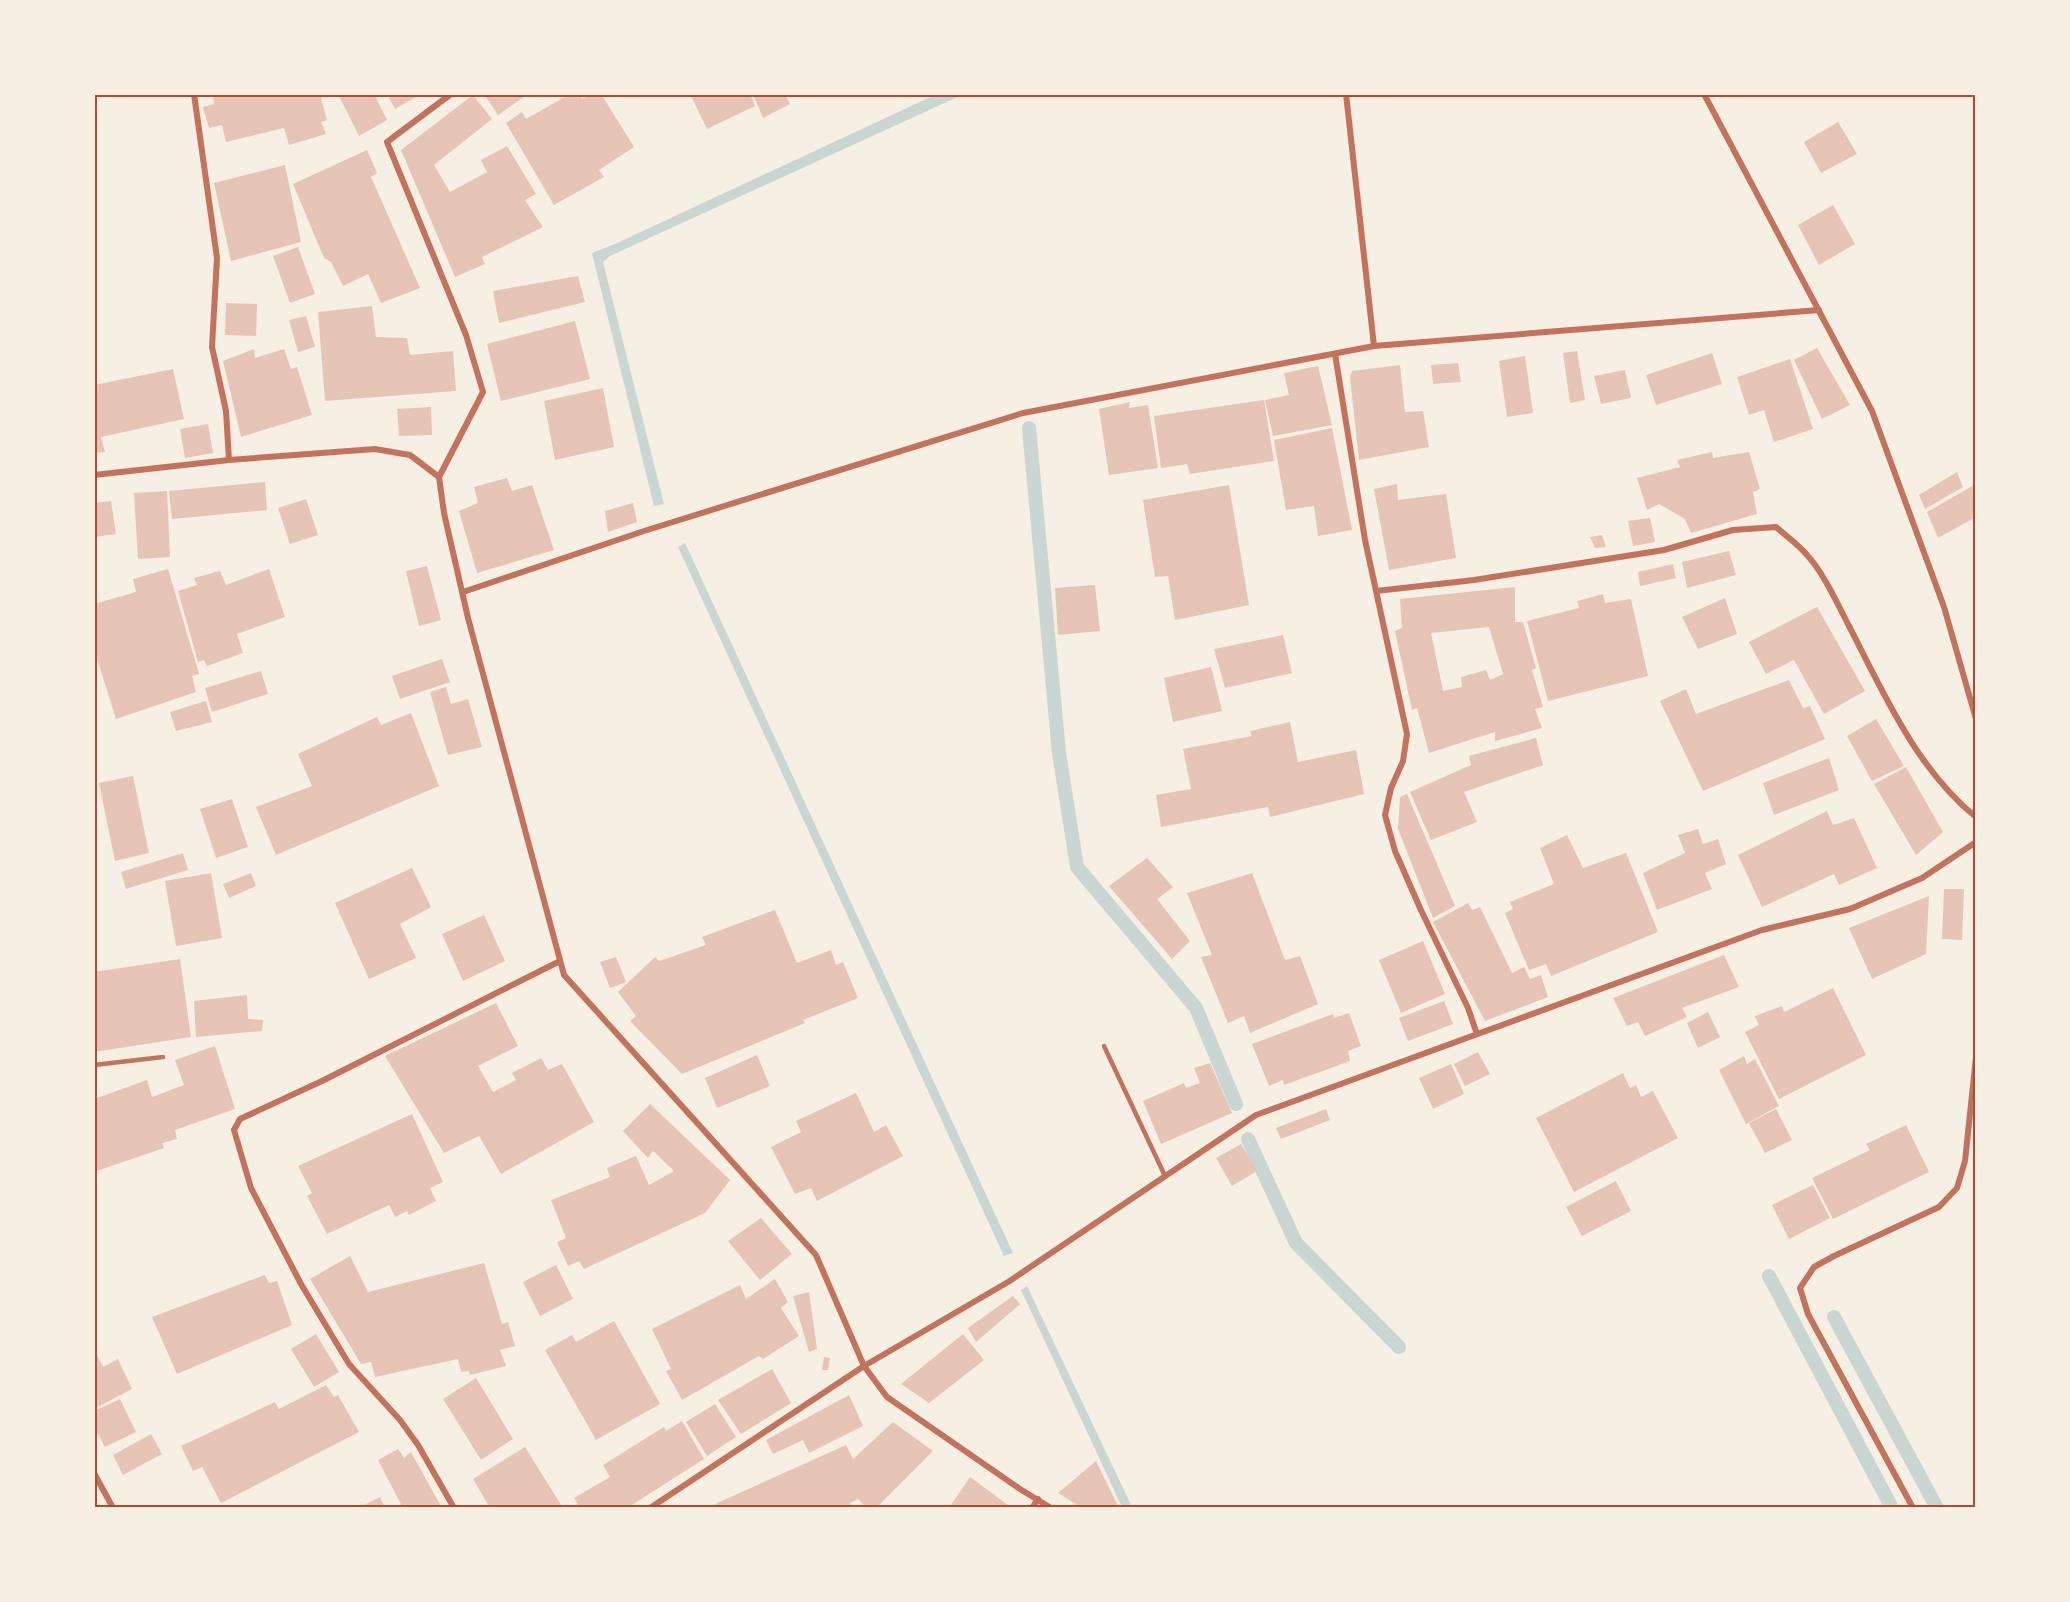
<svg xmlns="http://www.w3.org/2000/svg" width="2070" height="1602" viewBox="0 0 2070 1602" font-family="Georgia,serif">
	<rect width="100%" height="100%" fill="#f6efe4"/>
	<g fill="#c9d6d2">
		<path d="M937,94L962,95L610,256L603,262L664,504L654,506L592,253L615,244Z"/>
		<path d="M685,543L1013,1253L1004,1256L678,547Z"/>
		<path d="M1027,1286L1132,1507H1122L1021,1290Z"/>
	</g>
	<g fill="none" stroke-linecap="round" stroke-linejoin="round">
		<g stroke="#c9d6d2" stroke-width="14">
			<path d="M1029,428L1059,753L1077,867L1196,1008L1236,1104"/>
			<path d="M1248,1139L1296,1243L1399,1347"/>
			<path d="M1769,1276L1892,1508"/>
			<path d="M1834,1317L1937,1508"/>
		</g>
	</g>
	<g fill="#e6c5b7" fill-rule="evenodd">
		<path d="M213,94H320L327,120L321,122L326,134L289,145L284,128L226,142L222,125L209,128L203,107L214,104Z"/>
		<path d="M338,94H374L387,120L359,136Z"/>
		<path d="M387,94H421L395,109Z"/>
		<path d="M484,94H528L498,115Z"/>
		<path d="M570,94H580L582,99L591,94H601L634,147L599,170L604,177L554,205L506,123L522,112L526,119Z"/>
		<path d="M690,94H750L755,106L707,129Z"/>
		<path d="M753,94H785L790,104L763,118Z"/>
		<path d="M473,95L492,119L434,165L450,192L487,172L481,160L507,146L536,194L525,200L543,227L482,257L485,264L455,277L401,150Z"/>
		<path d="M1838,122L1857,154L1821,173L1804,142Z"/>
		<path d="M367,150L377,173L371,177L420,288L381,303L368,274L343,286L331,262L324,258L293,184Z"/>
		<path d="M285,165L301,242L231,261L214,183Z"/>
		<path d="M1833,205L1855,244L1819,265L1798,225Z"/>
		<path d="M298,247L315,294L290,303L273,256Z"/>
		<path d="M578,276L585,302L499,323L493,291Z"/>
		<path d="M226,303L257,304L256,336L225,335Z"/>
		<path d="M372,306L376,337L407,338L410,355L453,351L456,391L325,401L318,312Z"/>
		<path d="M306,316L315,347L298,352L289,320Z"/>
		<path d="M575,321L590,379L501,401L487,344Z"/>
		<path d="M1817,348L1850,405L1822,419L1794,360Z"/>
		<path d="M254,349L255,358L284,349L291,369L297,367L312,415L241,437L223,361Z"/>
		<path d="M1577,351L1585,400L1570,403L1563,353Z"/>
		<path d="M1712,353L1722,384L1656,405L1646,375Z"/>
		<path d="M1525,356L1533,413L1507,417L1499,361Z"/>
		<path d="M1790,359L1813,429L1774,442L1764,410L1749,415L1737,377Z"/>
		<path d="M1458,363L1461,382L1433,384L1431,365Z"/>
		<path d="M1400,365L1405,412L1423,411L1429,447L1359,460L1350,377L1352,371Z"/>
		<path d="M1318,366L1332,425L1273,436L1265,400L1289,395L1284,373Z"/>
		<path d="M173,369L184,419L101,437L105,452L94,453V385Z"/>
		<path d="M1625,370L1631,398L1601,404L1594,376Z"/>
		<path d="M603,388L614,447L555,460L544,401Z"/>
		<path d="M1264,400L1274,461L1190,474L1187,464L1161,468L1154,416Z"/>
		<path d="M1130,402L1129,408L1148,405L1158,468L1109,475L1099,409Z"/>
		<path d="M431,407L432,435L399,436L397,409Z"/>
		<path d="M208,424L213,453L185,458L180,429Z"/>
		<path d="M1332,428L1352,530L1318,536L1314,506L1286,510L1274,440Z"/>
		<path d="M1712,452L1713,458L1749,452L1760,489L1753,492L1757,514L1691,533L1685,519L1659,504L1647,510L1637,478L1680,467L1677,460Z"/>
		<path d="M1957,472L1963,487L1925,509L1919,495Z"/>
		<path d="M507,478L512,491L532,485L554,550L477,573L459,511L478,503L474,487Z"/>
		<path d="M265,482L267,510L172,519L169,491Z"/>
		<path d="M1397,484L1398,500L1446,494L1456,558L1389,570L1374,489Z"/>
		<path d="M1229,485L1249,605L1175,620L1168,576L1155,577L1143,500Z"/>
		<path d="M1974,485L1976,517L1938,538L1927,512Z"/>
		<path d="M167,491L170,557L138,559L134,493Z"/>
		<path d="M306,499L318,535L290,544L278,508Z"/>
		<path d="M111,501L116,534L94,537V503Z"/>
		<path d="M633,503L637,522L608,532L605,511Z"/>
		<path d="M1650,518L1655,542L1633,546L1628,521Z"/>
		<path d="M1602,535L1606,547L1595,548L1590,537Z"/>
		<path d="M1729,551L1736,575L1687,588L1682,562Z"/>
		<path d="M1673,564L1676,578L1640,586L1638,572Z"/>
		<path d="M427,566L441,620L419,626L406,571Z"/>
		<path d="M168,569L199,674L192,676L196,692L116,719L94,649V604L136,592L133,579Z"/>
		<path d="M269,569L285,617L237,634L243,653L207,666L204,660L198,662L178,591L197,585L194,578L220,571L226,585Z"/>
		<path d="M1095,585L1100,631L1058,635L1055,588Z"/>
		<path d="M1515,587V622H1523L1536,668L1532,670L1543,707L1535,709L1542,728L1495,741V732L1429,753L1417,708L1412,710L1395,631L1402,628L1400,599ZM1489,627L1503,674L1490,680L1486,670L1461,677L1462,687L1443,691L1431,633Z"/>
		<path d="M1603,594L1605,603L1631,599L1648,676L1548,701L1527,621L1579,608L1577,601Z"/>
		<path d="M1725,598L1737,634L1698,649L1682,617Z"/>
		<path d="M1817,607L1865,691L1824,714L1794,660L1766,674L1749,642Z"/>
		<path d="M1283,635L1292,673L1225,688L1214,649Z"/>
		<path d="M442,659L450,682L400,699L392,676Z"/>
		<path d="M1211,667L1222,711L1173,722L1164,678Z"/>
		<path d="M261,671L268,694L212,712L205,688Z"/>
		<path d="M1789,680L1803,708L1810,706L1825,739L1703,791L1660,701L1686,689L1696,714Z"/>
		<path d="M446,687L451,704L468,699L482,747L448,755L430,692Z"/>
		<path d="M206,701L212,722L176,731L170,712Z"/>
		<path d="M411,713L439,786L276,855L256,807L312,786L298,754L377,717L381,725Z"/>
		<path d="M1876,719L1904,766L1872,781L1847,736Z"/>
		<path d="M1290,722L1298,762L1356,750L1364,794L1270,817L1268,807L1161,827L1156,795L1191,789L1183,749L1252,736L1250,731Z"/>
		<path d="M1536,738L1543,765L1464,792L1477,822L1431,840L1410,792L1471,765L1469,756Z"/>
		<path d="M1829,758L1839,790L1774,815L1763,783Z"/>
		<path d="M1906,767L1943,832L1916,855L1874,784Z"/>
		<path d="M133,776L149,853L115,861L99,783Z"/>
		<path d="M1407,794L1455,906L1433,918L1398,829L1400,797Z"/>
		<path d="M232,799L248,847L216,858L200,809Z"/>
		<path d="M1827,811L1833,825L1854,818L1877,868L1839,885L1834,874L1762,907L1738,855Z"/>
		<path d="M1698,829L1703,844L1718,839L1726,864L1705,873L1712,889L1657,910L1643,873L1685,853L1678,835Z"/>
		<path d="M1567,835L1583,868L1626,853L1658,932L1551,976L1546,964L1529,970L1505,913L1513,909L1510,902L1554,884L1540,848Z"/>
		<path d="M183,853L188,870L126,889L121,872Z"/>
		<path d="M1147,858L1173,887L1157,899L1190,941L1172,959L1109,886Z"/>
		<path d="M412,868L431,907L400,924L416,958L369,979L335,903Z"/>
		<path d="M211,873L222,938L176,946L165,881Z"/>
		<path d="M251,873L256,886L229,898L223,884Z"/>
		<path d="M1252,873L1285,960L1300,956L1318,1004L1250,1033L1244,1016L1228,1023L1201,957L1212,955L1187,893Z"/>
		<path d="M1944,889H1964L1962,940L1942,939Z"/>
		<path d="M1929,896L1926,954L1872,979L1849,928Z"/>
		<path d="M1468,903L1472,910L1480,907L1512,973L1524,967L1530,979L1541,975L1548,997L1485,1021L1433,922Z"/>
		<path d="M775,910L797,963L831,950L836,965L843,962L858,998L803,1020L805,1023L682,1074L630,1021L636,1016L618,992L655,957L659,961L706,945L702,937Z"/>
		<path d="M484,915L505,961L463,981L442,934Z"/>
		<path d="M1423,941L1445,994L1401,1013L1379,960Z"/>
		<path d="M1724,955L1739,987L1682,1008L1687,1017L1645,1036L1638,1022L1627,1026L1613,998Z"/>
		<path d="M616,957L626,982L610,988L600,962Z"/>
		<path d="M180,959L191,1037L94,1052V972Z"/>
		<path d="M1833,988L1866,1055L1779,1099L1745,1032L1759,1025L1755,1016L1782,1006L1784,1012Z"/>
		<path d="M247,995L248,1019L263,1020L262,1031L196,1037L194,1001Z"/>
		<path d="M1444,1001L1453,1024L1408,1041L1399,1018Z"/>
		<path d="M496,1003L518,1046L478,1066L493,1092L516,1080L512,1073L541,1058L548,1070L562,1064L594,1122L501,1174L479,1136L444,1153L385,1056Z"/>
		<path d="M1708,1012L1720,1037L1698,1048L1687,1023Z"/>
		<path d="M1349,1013L1361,1046L1348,1051L1350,1061L1284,1085L1283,1080L1269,1086L1252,1044L1333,1014L1334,1018Z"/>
		<path d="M215,1046L235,1109L175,1130L177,1139L162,1143L164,1148L94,1172V1099L147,1080L152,1097L184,1085L175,1060Z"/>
		<path d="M1478,1052L1490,1074L1465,1086L1454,1064Z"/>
		<path d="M757,1055L770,1086L717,1108L705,1078Z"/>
		<path d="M1744,1056L1747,1064L1755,1059L1779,1106L1746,1124L1719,1070Z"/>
		<path d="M1210,1063L1232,1113L1161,1144L1143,1101L1184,1083L1186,1088L1200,1083L1194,1068Z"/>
		<path d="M1451,1064L1464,1094L1433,1109L1419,1078Z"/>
		<path d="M1623,1073L1630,1088L1636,1085L1641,1097L1653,1091L1678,1138L1574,1192L1536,1118Z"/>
		<path d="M856,1093L874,1132L886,1125L903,1156L817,1201L811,1188L795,1194L771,1147L801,1132L796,1121Z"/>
		<path d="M650,1104L730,1180L705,1213L584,1269L579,1261L568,1266L557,1242L566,1238L551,1200L610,1177L607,1168L636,1156L649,1185L674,1171L653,1151L648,1158L623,1131Z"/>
		<path d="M1326,1109L1330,1120L1281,1139L1276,1128Z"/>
		<path d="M1776,1109L1792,1140L1765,1153L1749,1123Z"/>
		<path d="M412,1114L443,1182L430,1188L436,1201L409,1215L407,1211L395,1217L389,1205L327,1234L307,1196L312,1193L298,1166Z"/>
		<path d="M1906,1125L1929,1172L1833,1219L1812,1178L1870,1150L1866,1144Z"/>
		<path d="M1241,1144L1257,1171L1232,1186L1216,1158Z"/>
		<path d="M1616,1181L1631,1211L1582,1236L1566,1207Z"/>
		<path d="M1813,1185L1830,1218L1789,1239L1772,1205Z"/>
		<path d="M761,1218L792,1254L760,1280L728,1241Z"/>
		<path d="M350,1256L368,1292L484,1263L502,1324L508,1322L515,1346L500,1350L506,1366L470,1375L469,1371L461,1372L458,1359L375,1377L371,1362L361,1364L310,1279Z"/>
		<path d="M556,1265L573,1299L540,1316L523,1282Z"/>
		<path d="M265,1275L269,1283L277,1281L292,1325L177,1374L152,1317Z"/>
		<path d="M775,1279L788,1302L781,1308L799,1336L763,1359L759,1356L682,1400L666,1371L671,1369L652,1329L740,1285L746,1299Z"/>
		<path d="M809,1292L817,1349L809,1352L793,1296Z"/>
		<path d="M1013,1296L1020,1304L976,1342L968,1328Z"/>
		<path d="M614,1321L660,1404L596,1440L545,1350L572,1335L576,1342Z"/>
		<path d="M316,1334L339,1372L314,1387L291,1349Z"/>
		<path d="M963,1334L984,1360L929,1403L901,1384Z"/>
		<path d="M94,1349L103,1367L118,1359L132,1389L94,1409Z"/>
		<path d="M824,1357L830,1358L828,1370H822Z"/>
		<path d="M772,1369L791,1403L741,1434L718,1400Z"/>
		<path d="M476,1378L513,1439L481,1460L443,1399Z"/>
		<path d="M326,1385L334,1397L338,1395L359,1432L221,1503L202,1467L193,1471L181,1446L275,1402L279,1409Z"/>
		<path d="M849,1395L863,1426L809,1453L803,1440L773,1454L766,1440Z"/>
		<path d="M120,1399L136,1432L105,1447L94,1427V1411Z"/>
		<path d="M715,1404L736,1437L707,1456L686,1422Z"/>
		<path d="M682,1421L704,1459L627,1508H580L574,1498L610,1477L603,1465L664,1427L666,1431Z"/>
		<path d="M893,1422L933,1451L876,1508H867L858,1499L850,1503L852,1508H716L715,1504L846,1445L853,1459Z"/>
		<path d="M151,1434L162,1454L123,1475L113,1455Z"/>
		<path d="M525,1447L563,1508H490L473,1479Z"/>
		<path d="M398,1449L404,1458L411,1452L442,1508H403L378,1460Z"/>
		<path d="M1096,1461L1118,1506L1116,1508H1082L1058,1493Z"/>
		<path d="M970,1477L1012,1508H949Z"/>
		<path d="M380,1497L385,1508H358Z"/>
	</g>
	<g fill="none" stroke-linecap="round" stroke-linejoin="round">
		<g stroke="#c5725c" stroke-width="4.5">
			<path d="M1104,1046L1165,1176"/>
			<path d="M94,1065L163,1057"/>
		</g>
		<g stroke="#c5725c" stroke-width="6">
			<path d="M194,94L217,258L212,347L226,411L229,460"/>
			<path d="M1346,94L1374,346"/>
			<path d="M1704,94L1872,411L1944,607L1976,719"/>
			<path d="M1335,354L1365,540L1407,734L1403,761L1391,788L1385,815L1395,851L1420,908L1468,1008L1477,1034"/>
			<path d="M94,475L229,460L375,449L410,455L439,477L444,513L468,618L564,975L816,1255L864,1366L887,1397L1020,1489L1051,1508"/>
			<path d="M439,477L483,392L466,335L387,142L451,94"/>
			<path d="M1376,591L1474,580L1664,550L1733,530L1776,527C1786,536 1798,544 1807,555C1823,572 1838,605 1849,626C1883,692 1917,770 1976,817"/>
			<path d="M463,592L644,531L1023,413L1374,346L1819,310"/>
			<path d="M94,1473L113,1508"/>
			<path d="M454,1508L418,1445L400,1420L349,1364L301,1284L251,1188L234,1130L240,1119L322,1081L560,961"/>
			<path d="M650,1508L864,1366L1008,1282L1256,1115L1762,930L1850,909L1922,878L1976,842"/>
			<path d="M1032,1508L1038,1499"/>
			<path d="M1913,1508L1808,1314L1800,1288L1814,1267L1834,1256L1939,1207L1957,1188L1965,1161L1976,1057"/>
		</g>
	</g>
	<rect width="2070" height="1602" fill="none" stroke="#f6efe4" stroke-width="192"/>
	<rect x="96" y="96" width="1878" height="1410" fill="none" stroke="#b5482f" stroke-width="2"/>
</svg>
